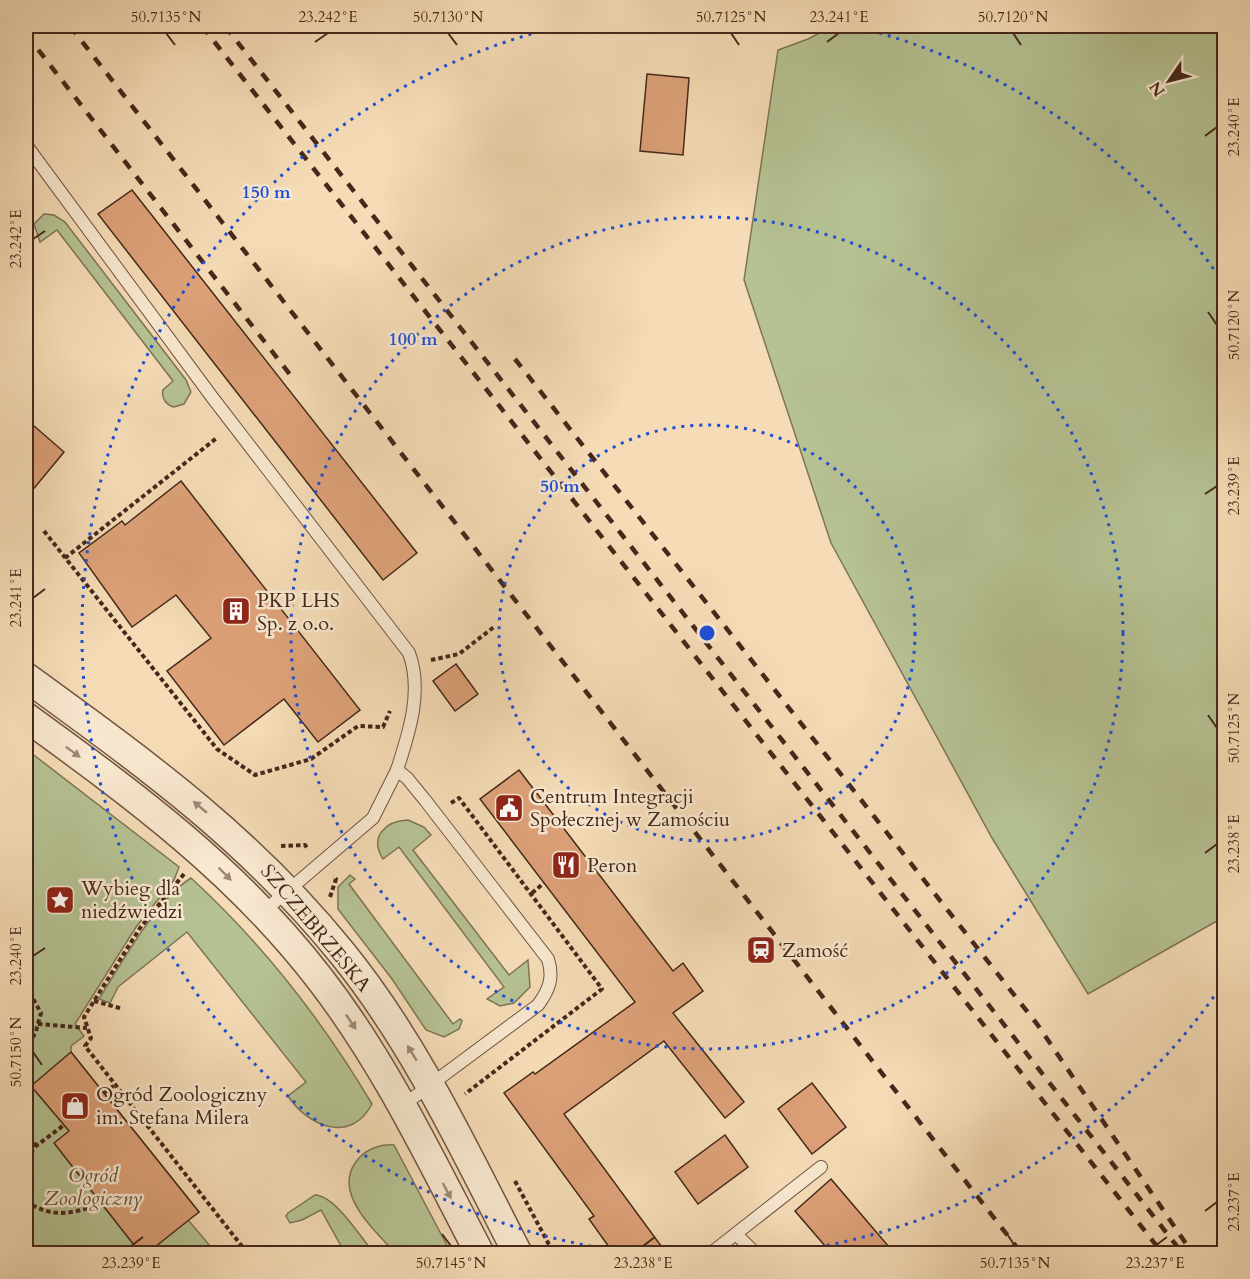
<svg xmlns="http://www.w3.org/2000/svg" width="1250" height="1279" viewBox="0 0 1250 1279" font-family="Cardo,serif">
	<rect width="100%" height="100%" fill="#f5dcb6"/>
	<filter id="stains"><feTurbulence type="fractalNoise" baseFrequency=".00333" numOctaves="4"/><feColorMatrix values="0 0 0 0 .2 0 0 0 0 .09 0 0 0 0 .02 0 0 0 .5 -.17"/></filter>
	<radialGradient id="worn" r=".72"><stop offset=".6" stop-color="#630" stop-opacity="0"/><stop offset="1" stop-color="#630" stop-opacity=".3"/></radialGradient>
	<g fill="#b6c293" stroke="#7e7457" stroke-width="1.5">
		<path d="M833,26H1224V917L1088,994L992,838L831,543L744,280L778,50L808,39Z"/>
		<path d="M44,214L54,215L65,222L186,380L191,392L184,404L174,407C166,405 161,398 163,390L173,381L57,230L40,242L34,224Z"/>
		<path d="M26,749L179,867L174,880L136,927L75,1024L84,1036L71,1046V1052L199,1212L188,1220L216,1253H26Z"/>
		<path d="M408,820L424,827L431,835L413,850L509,975L528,960L530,987L514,1003L500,1006L487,999L504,987L399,847L383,859C369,837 385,821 408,820Z"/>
		<path d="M350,875L355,879L349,884L453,1024L460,1019L462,1021L459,1029L444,1037L426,1030L392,979L338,909V887Z"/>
		<path d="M191,878C263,944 322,1020 372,1104C351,1144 308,1127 288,1096L306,1082L187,932L118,987L110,1003L99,999C121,964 156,900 191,878Z"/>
		<path d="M394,1145L451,1253H395C374,1229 328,1190 360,1157C369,1148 382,1144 394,1145Z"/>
		<path d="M315,1195C336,1196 361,1238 374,1253H345L321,1210L302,1220L290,1223L286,1216L288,1213Z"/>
	</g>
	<g fill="#dda178" stroke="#45271b" stroke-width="1.5">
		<path d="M647,74L689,78L683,155L640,151Z"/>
		<path d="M132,190L417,553L383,580L98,214Z"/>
		<path d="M26,419L64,452L26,498Z"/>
		<path d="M181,481L360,710L318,742L284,699L224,745L167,671L211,638L176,595L132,627L79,553L122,521L125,525Z"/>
		<path d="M456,664L478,694L455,711L433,681Z"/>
		<path d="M519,770L673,971L683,963L703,991L673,1013L744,1102L725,1118L664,1041L564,1114L667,1254H614L589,1219L594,1216L504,1093L533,1072L535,1074L635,1002L480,799Z"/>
		<path d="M71,1052L199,1212L146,1254H141L54,1143L69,1131L31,1086Z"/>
		<path d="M812,1083L846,1127L812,1154L778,1109Z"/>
		<path d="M725,1135L748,1167L698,1204L675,1172Z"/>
		<path d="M831,1179L860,1213L895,1254H832L795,1211Z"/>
	</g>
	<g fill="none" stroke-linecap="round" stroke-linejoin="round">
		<g stroke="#715442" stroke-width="14">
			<g id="service">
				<path d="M26,145L212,397L409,653C423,691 409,733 397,770"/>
				<path d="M263,912L373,818L397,770L407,778L425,800L548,959C554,978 549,990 538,1005L402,1106"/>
				<path d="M736,1234L756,1254"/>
				<path d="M710,1254L821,1167"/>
			</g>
		</g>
		<g stroke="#715442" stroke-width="31">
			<g id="tertiary">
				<path d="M26,677C144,763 248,837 342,953C415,1043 465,1151 518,1254"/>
				<path d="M26,717C135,796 237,871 320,979C385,1063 431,1160 480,1254"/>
			</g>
		</g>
		<g stroke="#45271b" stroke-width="4" stroke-dasharray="4.5 3" stroke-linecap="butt">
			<path d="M44,531L217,749L255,775L311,759L358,726L383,727L390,711"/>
			<path d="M65,558L218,437"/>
			<path d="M431,660L459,654L494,627"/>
			<path d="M451,803L459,798L602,989L465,1094"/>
			<path d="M281,846L305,845L308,849"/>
			<path d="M184,874L140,928L84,1017L91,1038L85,1046L248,1254"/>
			<path d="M532,893L544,883"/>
			<path d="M330,897L336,879L333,877"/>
			<path d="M26,986L41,1013L36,1031L26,1051"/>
			<path d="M94,1001L123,1009"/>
			<path d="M38,1024L87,1028"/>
			<path d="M104,1093L115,1085"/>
			<path d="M26,1130L36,1146"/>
			<path d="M26,1159L36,1146L64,1125"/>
			<path d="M515,1181L554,1254"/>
			<path d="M26,1201C51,1219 75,1214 101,1203"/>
		</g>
		<use href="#service" stroke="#f8e8d0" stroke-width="12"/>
		<use href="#tertiary" stroke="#f8e8d0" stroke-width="28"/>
		<g stroke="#45271b" stroke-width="4.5" stroke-dasharray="10 10" stroke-linecap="butt">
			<path d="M70,26L1022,1254"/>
			<path d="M202,26L1163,1254"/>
			<path d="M225,26L1183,1254"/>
			<path d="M26,34L295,381"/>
			<path d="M515,359L1037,1024L1193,1254"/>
		</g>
	</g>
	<defs><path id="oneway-solid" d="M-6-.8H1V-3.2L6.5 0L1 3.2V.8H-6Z" transform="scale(1.5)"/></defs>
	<g fill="#9e8876">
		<use href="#oneway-solid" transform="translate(73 752) rotate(36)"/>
		<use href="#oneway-solid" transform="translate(200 807) rotate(-140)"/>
		<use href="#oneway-solid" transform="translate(225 874) rotate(45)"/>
		<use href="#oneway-solid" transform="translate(351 1022) rotate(56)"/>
		<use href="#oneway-solid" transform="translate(412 1053) rotate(-121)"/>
		<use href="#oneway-solid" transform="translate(447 1191) rotate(62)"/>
	</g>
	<path fill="none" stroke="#45271b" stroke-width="2" d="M166,33L175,45M448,33L457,45M731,33L739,45M1013,33L1021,45M315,42L328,33M827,42L839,33M1205,136L1217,127M33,239L45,231M1208,312L1217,325M1205,494L1217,486M33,598L45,589M1208,715L1217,728M1205,853L1217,844M33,956L45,948M33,1052L42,1065M1205,1211L1217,1202M442,1234L451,1246M1007,1234L1015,1246M131,1246L143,1237M643,1246L655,1237M1155,1246L1167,1237"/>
	<g fill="none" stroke="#1d4ed8" stroke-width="3" stroke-dasharray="3 6">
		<circle cx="707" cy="633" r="208"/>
		<circle cx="707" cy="633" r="416"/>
		<path d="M1224 982A624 624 0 0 1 778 1253M636 1253A624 624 0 0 1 561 26M853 26A624 624 0 0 1 1224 284"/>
	</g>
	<defs>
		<g id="building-square" transform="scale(1.5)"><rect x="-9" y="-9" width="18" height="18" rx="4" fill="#8f2418" stroke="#f8e8d0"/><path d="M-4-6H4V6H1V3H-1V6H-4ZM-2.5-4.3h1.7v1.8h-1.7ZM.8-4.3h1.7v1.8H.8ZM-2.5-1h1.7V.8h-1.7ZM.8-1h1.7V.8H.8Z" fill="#fff"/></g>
		<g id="civic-square" transform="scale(1.5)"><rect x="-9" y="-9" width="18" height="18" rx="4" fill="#8f2418" stroke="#f8e8d0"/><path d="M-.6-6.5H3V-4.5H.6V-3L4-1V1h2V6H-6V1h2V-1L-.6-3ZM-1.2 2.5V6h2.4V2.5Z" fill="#fff"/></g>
		<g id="restaurant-square" transform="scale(1.5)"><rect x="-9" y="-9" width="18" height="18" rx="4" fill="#8f2418" stroke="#f8e8d0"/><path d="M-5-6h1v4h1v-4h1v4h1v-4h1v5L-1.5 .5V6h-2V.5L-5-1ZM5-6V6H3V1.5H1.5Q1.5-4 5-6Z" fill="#fff"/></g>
		<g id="sight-square" transform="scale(1.5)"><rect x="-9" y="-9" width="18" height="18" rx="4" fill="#8f2418" stroke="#f8e8d0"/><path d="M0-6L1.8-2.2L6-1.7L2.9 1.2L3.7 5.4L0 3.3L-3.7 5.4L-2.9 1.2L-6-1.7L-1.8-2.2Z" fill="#fff"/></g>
		<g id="station-square" transform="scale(1.5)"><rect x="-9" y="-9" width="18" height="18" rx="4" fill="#8f2418" stroke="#f8e8d0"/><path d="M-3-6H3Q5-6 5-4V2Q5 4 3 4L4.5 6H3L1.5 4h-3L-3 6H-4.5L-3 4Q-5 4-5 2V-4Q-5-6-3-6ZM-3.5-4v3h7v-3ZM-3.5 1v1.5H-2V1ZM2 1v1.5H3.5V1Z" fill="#fff"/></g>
		<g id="shop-square" transform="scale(1.5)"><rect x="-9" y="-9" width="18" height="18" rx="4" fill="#8f2418" stroke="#f8e8d0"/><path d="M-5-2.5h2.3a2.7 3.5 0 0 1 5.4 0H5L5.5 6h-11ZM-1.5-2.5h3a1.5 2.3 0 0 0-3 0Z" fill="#fff"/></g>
	</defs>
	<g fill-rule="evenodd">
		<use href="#building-square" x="236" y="611"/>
		<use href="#civic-square" x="509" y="808"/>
		<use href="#restaurant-square" x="566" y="865"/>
		<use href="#sight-square" x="60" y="900"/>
		<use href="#station-square" x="761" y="950"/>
		<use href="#shop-square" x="75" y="1106"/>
	</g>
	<g text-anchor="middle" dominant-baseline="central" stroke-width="5" stroke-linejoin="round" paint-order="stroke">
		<g font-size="20" fill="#45271b" stroke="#f8e8d0" text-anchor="start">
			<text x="257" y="600">PKP LHS<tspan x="257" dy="23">Sp. z o.o.</tspan></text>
			<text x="530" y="796">Centrum Integracji<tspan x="530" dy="23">Społecznej w Zamościu</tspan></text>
			<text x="587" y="865">Peron</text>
			<text x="81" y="888">Wybieg dla<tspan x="81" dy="23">niedźwiedzi</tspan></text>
			<text x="782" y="950">Zamość</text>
			<text x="96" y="1094">Ogród Zoologiczny<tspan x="96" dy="23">im. Stefana Milera</tspan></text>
		</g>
		<g font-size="20" fill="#45271b" stroke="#f8e8d0">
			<text transform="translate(316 928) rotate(50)">SZCZEBRZESKA</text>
		</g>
		<g font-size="20" font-style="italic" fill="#614e39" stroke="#f8e8d0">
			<text x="93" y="1175">Ogród<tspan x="93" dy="23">Zoologiczny</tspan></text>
		</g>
	</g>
	<circle cx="707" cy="633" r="9" fill="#1d4ed8" stroke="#f8e8d0" stroke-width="3"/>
	<g font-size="18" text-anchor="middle" font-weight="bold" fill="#1d4ed8" stroke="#f8e8d0" stroke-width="5" stroke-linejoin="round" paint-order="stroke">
		<text x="266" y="198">150 m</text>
		<text x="413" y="345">100 m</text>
		<text x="560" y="492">50 m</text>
	</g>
	<rect width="1250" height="1279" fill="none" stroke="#f5dcb6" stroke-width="66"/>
	<g transform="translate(1169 81) rotate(235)" stroke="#f8e8d0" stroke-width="4.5" paint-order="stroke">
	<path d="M0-4.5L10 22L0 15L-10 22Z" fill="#45271b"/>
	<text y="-9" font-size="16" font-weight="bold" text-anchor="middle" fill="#45271b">N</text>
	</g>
	<rect x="33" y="33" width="1184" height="1213" fill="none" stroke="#45271b" stroke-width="2"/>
	<g font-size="15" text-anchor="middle" fill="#45271b">
		<text x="166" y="22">50.7135°N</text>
		<text x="328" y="22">23.242°E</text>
		<text x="448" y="22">50.7130°N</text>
		<text x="731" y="22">50.7125°N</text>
		<text x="839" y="22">23.241°E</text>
		<text x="1013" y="22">50.7120°N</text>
		<text transform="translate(1234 127) rotate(-90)" y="5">23.240°E</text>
		<text transform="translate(16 239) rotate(-90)" y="5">23.242°E</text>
		<text transform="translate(1234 325) rotate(-90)" y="5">50.7120°N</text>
		<text transform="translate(1234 486) rotate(-90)" y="5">23.239°E</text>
		<text transform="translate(16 598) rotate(-90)" y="5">23.241°E</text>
		<text transform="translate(1234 728) rotate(-90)" y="5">50.7125°N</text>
		<text transform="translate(1234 844) rotate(-90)" y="5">23.238°E</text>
		<text transform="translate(16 956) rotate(-90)" y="5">23.240°E</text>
		<text transform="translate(16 1052) rotate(-90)" y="5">50.7150°N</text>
		<text transform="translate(1234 1202) rotate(-90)" y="5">23.237°E</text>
		<text x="131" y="1268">23.239°E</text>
		<text x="451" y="1268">50.7145°N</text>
		<text x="643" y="1268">23.238°E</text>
		<text x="1015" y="1268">50.7135°N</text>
		<text x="1155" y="1268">23.237°E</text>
	</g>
	<rect width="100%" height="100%" filter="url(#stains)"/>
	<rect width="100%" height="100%" fill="url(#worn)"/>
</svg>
